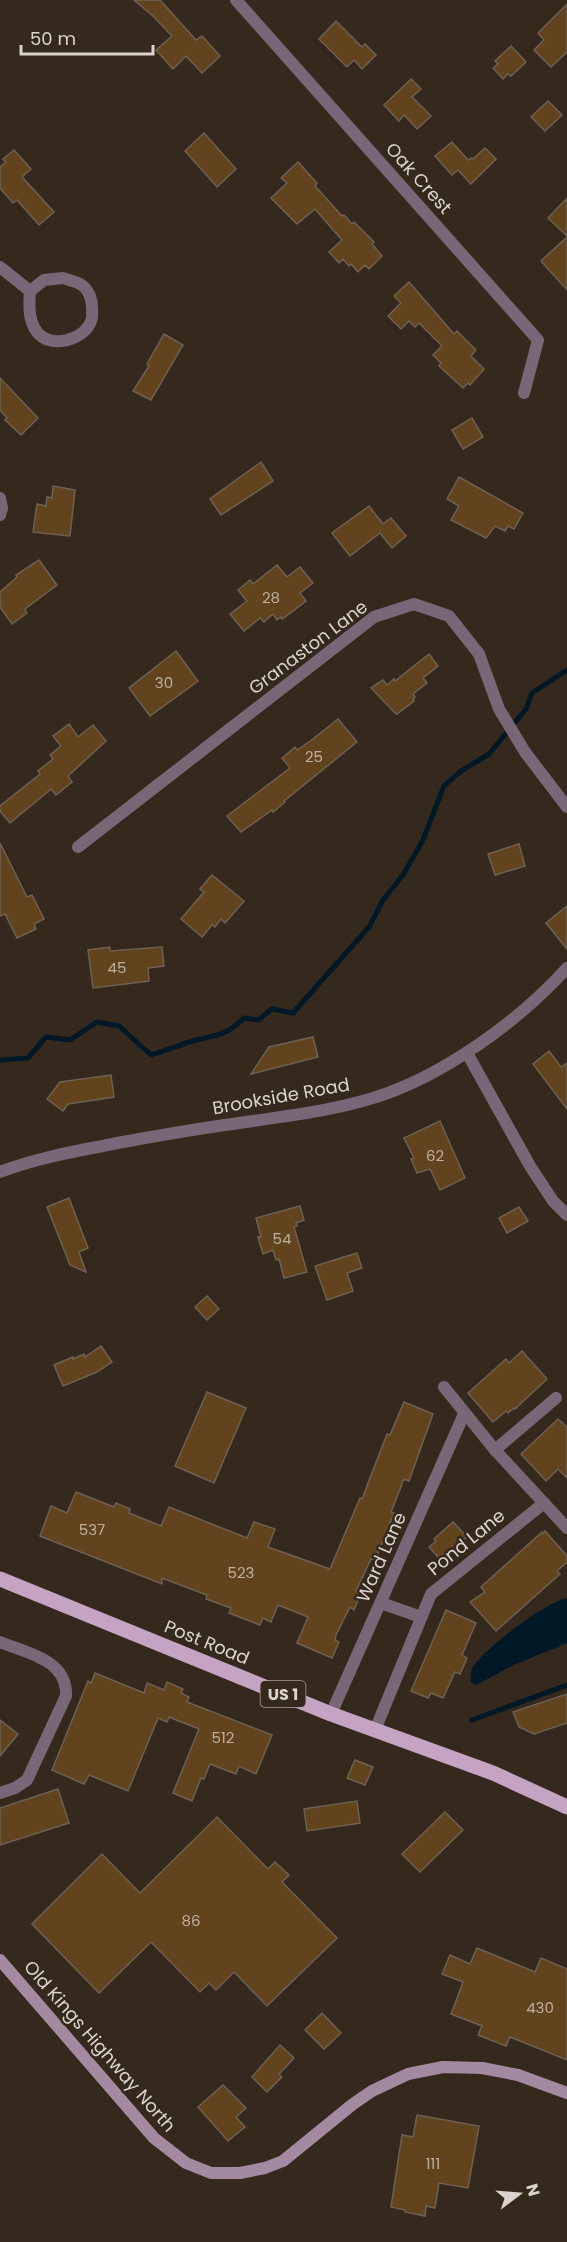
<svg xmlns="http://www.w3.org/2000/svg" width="567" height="2242" viewBox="0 0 567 2242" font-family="Poppins,sans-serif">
	<rect width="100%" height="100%" fill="#35291d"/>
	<path fill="#011926" d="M567,1598V1643L514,1665L476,1685L471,1682C470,1675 471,1669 475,1664C490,1645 544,1603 567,1598Z"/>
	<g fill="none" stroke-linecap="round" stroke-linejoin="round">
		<g stroke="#011926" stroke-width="5">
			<path d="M0,1060L28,1058L46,1037L70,1040L97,1022L119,1026L151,1055C165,1051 179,1045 193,1041C214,1035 227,1036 244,1018L258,1020L272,1009L293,1013L369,927L383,900L403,875L423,840L444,786L461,771L489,754L526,709L532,693L567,670"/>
			<path d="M472,1720L567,1685"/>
		</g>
	</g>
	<g fill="#61431d" stroke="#6e6153" stroke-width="1.5">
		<path d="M134,0H160L196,40L202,36L220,56L202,73L186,56L173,69L156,50L172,36L153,16Z"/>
		<path d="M567,4V52L551,67L534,50L544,40L538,33Z"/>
		<path d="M336,21L362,47L365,44L376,55L362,69L354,60L347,67L319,39Z"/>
		<path d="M511,46L526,62L511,76L508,74L503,79L493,68L498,64L495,61Z"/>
		<path d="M411,79L421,89L412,97L431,116L417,129L404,115L399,121L384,105Z"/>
		<path d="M548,101L562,115L545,131L531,117Z"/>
		<path d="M204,133L236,169L217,187L185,151Z"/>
		<path d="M452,142L468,160L471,158L473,159L485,148L496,159L471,184L458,170L452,175L435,156Z"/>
		<path d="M14,150L31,169L22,177L54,212L39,225L17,200L13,203L0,188V167L6,162L3,159Z"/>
		<path d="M298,162L317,183L315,186L342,216L344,215L352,224L354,222L374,242L372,244L382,256L369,269L365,265L358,272L351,264L349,266L343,259L339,263L329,252L342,240L315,209L297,224L271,198L287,183L281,178Z"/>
		<path d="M567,198V236L548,218Z"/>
		<path d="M567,237V290L541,261Z"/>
		<path d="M409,282L454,334L457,331L476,350L471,356L484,369L470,385L468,383L463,388L439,366L441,363L433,355L442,346L419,323L415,327L409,321L401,329L388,316L401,303L394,296Z"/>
		<path d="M164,334L183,345L151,400L133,391L149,366L147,364Z"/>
		<path d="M0,378L38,418L21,435L5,420L7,418L0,410Z"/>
		<path d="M472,418L483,437L463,449L452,430Z"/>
		<path d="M261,462L273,481L221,515L210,499Z"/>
		<path d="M459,477L523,513L514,529L508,526L505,531L495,526L486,538L451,520L459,506L447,499Z"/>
		<path d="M53,486L75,490L70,536L33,532L37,504L46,506L47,497L52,498Z"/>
		<path d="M369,506L383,524L391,518L406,536L392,548L380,533L350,556L332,533Z"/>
		<path d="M39,560L57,585L25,609L27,613L12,624L0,607V592L17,577L16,575Z"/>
		<path d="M277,565L287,577L300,567L313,583L300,593L306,601L282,619L281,617L277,620L273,614L264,622L260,618L244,631L230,614L247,601L238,590L250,580L253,584Z"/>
		<path d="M176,651L198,681L150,716L129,688Z"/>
		<path d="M429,654L438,666L423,678L427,683L413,694L415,697L413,699L414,701L397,714L395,713L371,688L383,680L387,685L394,679L395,681Z"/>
		<path d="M338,719L357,742L284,801L285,802L273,812L272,810L241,832L227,816L290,768L282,758L295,747L297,750L313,739Z"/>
		<path d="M69,724L78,737L93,725L106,741L68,776L72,782L56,795L51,789L10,823L0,811V806L40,774L38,771L53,759L50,755L61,746L53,736Z"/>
		<path d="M0,843L27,897L32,895L44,919L34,924L36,929L17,938L5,914L0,916Z"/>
		<path d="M519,844L525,866L495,875L488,854Z"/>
		<path d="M212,875L244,901L225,923L221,919L215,927L212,925L202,937L181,919L204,892L200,889Z"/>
		<path d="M567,906V949L546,923Z"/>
		<path d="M110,947V951L162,947L164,966L148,968L149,981L93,988L88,950Z"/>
		<path d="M313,1037L318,1057L251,1074L269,1047Z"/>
		<path d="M549,1051L561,1067L567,1063V1109L533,1064Z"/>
		<path d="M111,1075L114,1097L68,1104L63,1111L47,1099L60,1082Z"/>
		<path d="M440,1121L465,1178L440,1190L430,1169L417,1173L411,1159L414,1158L404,1138Z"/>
		<path d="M69,1198L88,1248L79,1252L86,1272L70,1265L47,1207Z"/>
		<path d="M300,1206L304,1220L296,1223L297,1226L294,1227L307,1272L284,1278L279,1259L276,1260L273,1250L263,1254L258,1237H261L256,1218Z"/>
		<path d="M519,1207L528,1221L507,1233L499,1218Z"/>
		<path d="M357,1253L362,1268L347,1273L353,1291L327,1300L315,1266Z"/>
		<path d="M207,1296L219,1309L207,1320L195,1307Z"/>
		<path d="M101,1346L112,1362L97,1372L63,1386L54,1365L73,1357V1359L84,1354L85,1357Z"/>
		<path d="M522,1351L547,1379L515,1409L514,1408L508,1413L506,1411L493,1422L468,1393L506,1359L509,1363Z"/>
		<path d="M207,1392L246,1408L214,1483L175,1466Z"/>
		<path d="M404,1402L433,1414L409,1481L404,1479L391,1512L394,1513L381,1546L375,1560L371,1559L356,1591L361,1593L354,1610L350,1607L336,1635L335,1640L339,1642L332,1658L297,1643L308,1617L278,1605L271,1622L263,1618L260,1625L229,1613L231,1608L206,1599L207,1595L162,1578V1584L40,1536L51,1506L67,1513L76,1492L114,1507L116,1503L130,1509L129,1513L161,1526L169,1507L247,1538L254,1522L275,1529L268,1547L330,1569L360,1498L362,1499L387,1434L390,1435Z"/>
		<path d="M558,1419L567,1427V1478L558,1469L546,1481L521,1454Z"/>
		<path d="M453,1522L467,1537L447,1554L446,1552L439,1558L429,1547L436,1541L434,1539Z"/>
		<path d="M545,1531L567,1556V1562L557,1571L560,1574L496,1631L470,1602L485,1592L481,1587L542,1532L543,1534Z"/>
		<path d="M446,1610L476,1623L462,1655L467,1658L460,1674L455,1672L443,1698L431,1693L428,1698L411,1691Z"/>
		<path d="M95,1673L144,1693L147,1683L164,1690L167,1682L183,1689L181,1693L189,1697L187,1702L272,1735L256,1774L239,1766L236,1774L210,1764L204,1779L201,1778L192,1801L173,1793L199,1729L169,1717L167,1722L158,1718L128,1791L89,1775L84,1784L52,1770L88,1681L91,1683Z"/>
		<path d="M567,1694V1723L534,1734L519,1727L513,1712Z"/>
		<path d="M0,1720L18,1734L0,1756Z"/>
		<path d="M355,1760L373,1767L365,1785L347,1778Z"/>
		<path d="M58,1789L69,1823L0,1845V1808Z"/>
		<path d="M357,1801L360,1823L307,1831L304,1809Z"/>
		<path d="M445,1812L463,1830L420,1872L402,1854Z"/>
		<path d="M217,1817L268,1869L275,1862L289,1875L282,1882L337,1938L267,2006L234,1972L216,1990L209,1983L200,1992L151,1942L99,1993L32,1924L102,1854L140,1893Z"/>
		<path d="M477,1948L535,1972L541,1958L567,1969V2060L510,2037L506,2046L478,2035L482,2026L451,2014L463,1982L442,1974L450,1955L470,1964Z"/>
		<path d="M322,2013L341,2033L324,2049L305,2030Z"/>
		<path d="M280,2045L294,2058L279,2074L282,2077L267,2092L252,2077Z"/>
		<path d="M223,2085L246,2108L236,2117L245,2127L228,2141L198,2107Z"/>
		<path d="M417,2115L479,2126L468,2188L439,2183L435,2208L426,2206L425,2216L405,2212V2210L391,2207L402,2135L413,2137Z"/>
	</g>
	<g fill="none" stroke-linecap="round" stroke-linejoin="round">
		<g stroke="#786877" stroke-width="12">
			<path d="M236,0L538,340L524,393"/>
			<path d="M0,267L30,291"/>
			<path d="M63,278C68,280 75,281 80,284C88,288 92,299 92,307C92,311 93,317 91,321C84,341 50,349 37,332C28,320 29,305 30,291L44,280Z"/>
			<path d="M0,498L2,508L0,515"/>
			<path d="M78,847L374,617L414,604L449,616L479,654L499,709L525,752L567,807"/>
			<path d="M467,1053L530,1166L553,1201L567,1215"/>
			<path d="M0,1172C39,1157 82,1150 123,1142C166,1134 209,1127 253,1121C293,1115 334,1110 373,1098C442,1077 519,1021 567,968"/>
			<path d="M444,1387L495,1450L567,1528"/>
			<path d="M495,1450L556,1398"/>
			<path d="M381,1603L421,1617"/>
			<path d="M0,1642C27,1653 68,1660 66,1696L27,1780L15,1788L0,1793"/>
			<path d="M331,1714L464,1414"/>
			<path d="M375,1730L431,1594L544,1503"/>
		</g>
		<path stroke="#a38aa1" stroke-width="12" d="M0,1960L154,2138L186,2163L211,2173H240L265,2168L283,2161L353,2104L372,2091L408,2074L443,2067L482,2068L518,2075L567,2093"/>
		<path stroke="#c5a3c2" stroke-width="15" d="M0,1579L331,1714L493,1773L567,1807"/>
	</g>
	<g text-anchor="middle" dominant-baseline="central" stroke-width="5" stroke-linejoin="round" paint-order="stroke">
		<g font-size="15" fill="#bdb0a0">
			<text x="271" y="597">28</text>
			<text x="164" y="682">30</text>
			<text x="314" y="756">25</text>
			<text x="117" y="967">45</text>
			<text x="435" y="1155">62</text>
			<text x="282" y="1238">54</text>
			<text x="92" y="1529">537</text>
			<text x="241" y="1572">523</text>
			<text x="223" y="1737">512</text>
			<text x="191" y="1920">86</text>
			<text x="540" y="2007">430</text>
			<text x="433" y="2163">111</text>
		</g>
		<rect fill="#35291d" stroke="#aaa198" stroke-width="1.5" x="260.5" y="1681" width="45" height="26" rx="4.5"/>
		<g font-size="16" font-weight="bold" fill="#dcd4cc">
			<text x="283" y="1694">US 1</text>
		</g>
		<g font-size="18" fill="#dcd4cc" stroke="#35291d">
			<text transform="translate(419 178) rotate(48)">Oak Crest</text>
			<text transform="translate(308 647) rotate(-37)">Granaston Lane</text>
			<text transform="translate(281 1096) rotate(-10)">Brookside Road</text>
			<text transform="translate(466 1542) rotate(-39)">Pond Lane</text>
			<text transform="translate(381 1557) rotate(-66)">Ward Lane</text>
			<text transform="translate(207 1642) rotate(22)">Post Road</text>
			<text transform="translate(100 2046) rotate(49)">Old Kings Highway North</text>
		</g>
	</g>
	<g transform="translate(519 2194) rotate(74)" stroke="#35291d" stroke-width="4.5" paint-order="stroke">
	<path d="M0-4.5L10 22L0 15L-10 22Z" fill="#dcd4cc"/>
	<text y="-9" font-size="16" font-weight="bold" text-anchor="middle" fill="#dcd4cc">N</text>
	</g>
	<path d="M21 45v9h132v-9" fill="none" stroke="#dcd4cc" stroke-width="3"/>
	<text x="30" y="45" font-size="18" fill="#dcd4cc" stroke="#35291d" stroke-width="4.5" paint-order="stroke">50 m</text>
</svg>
